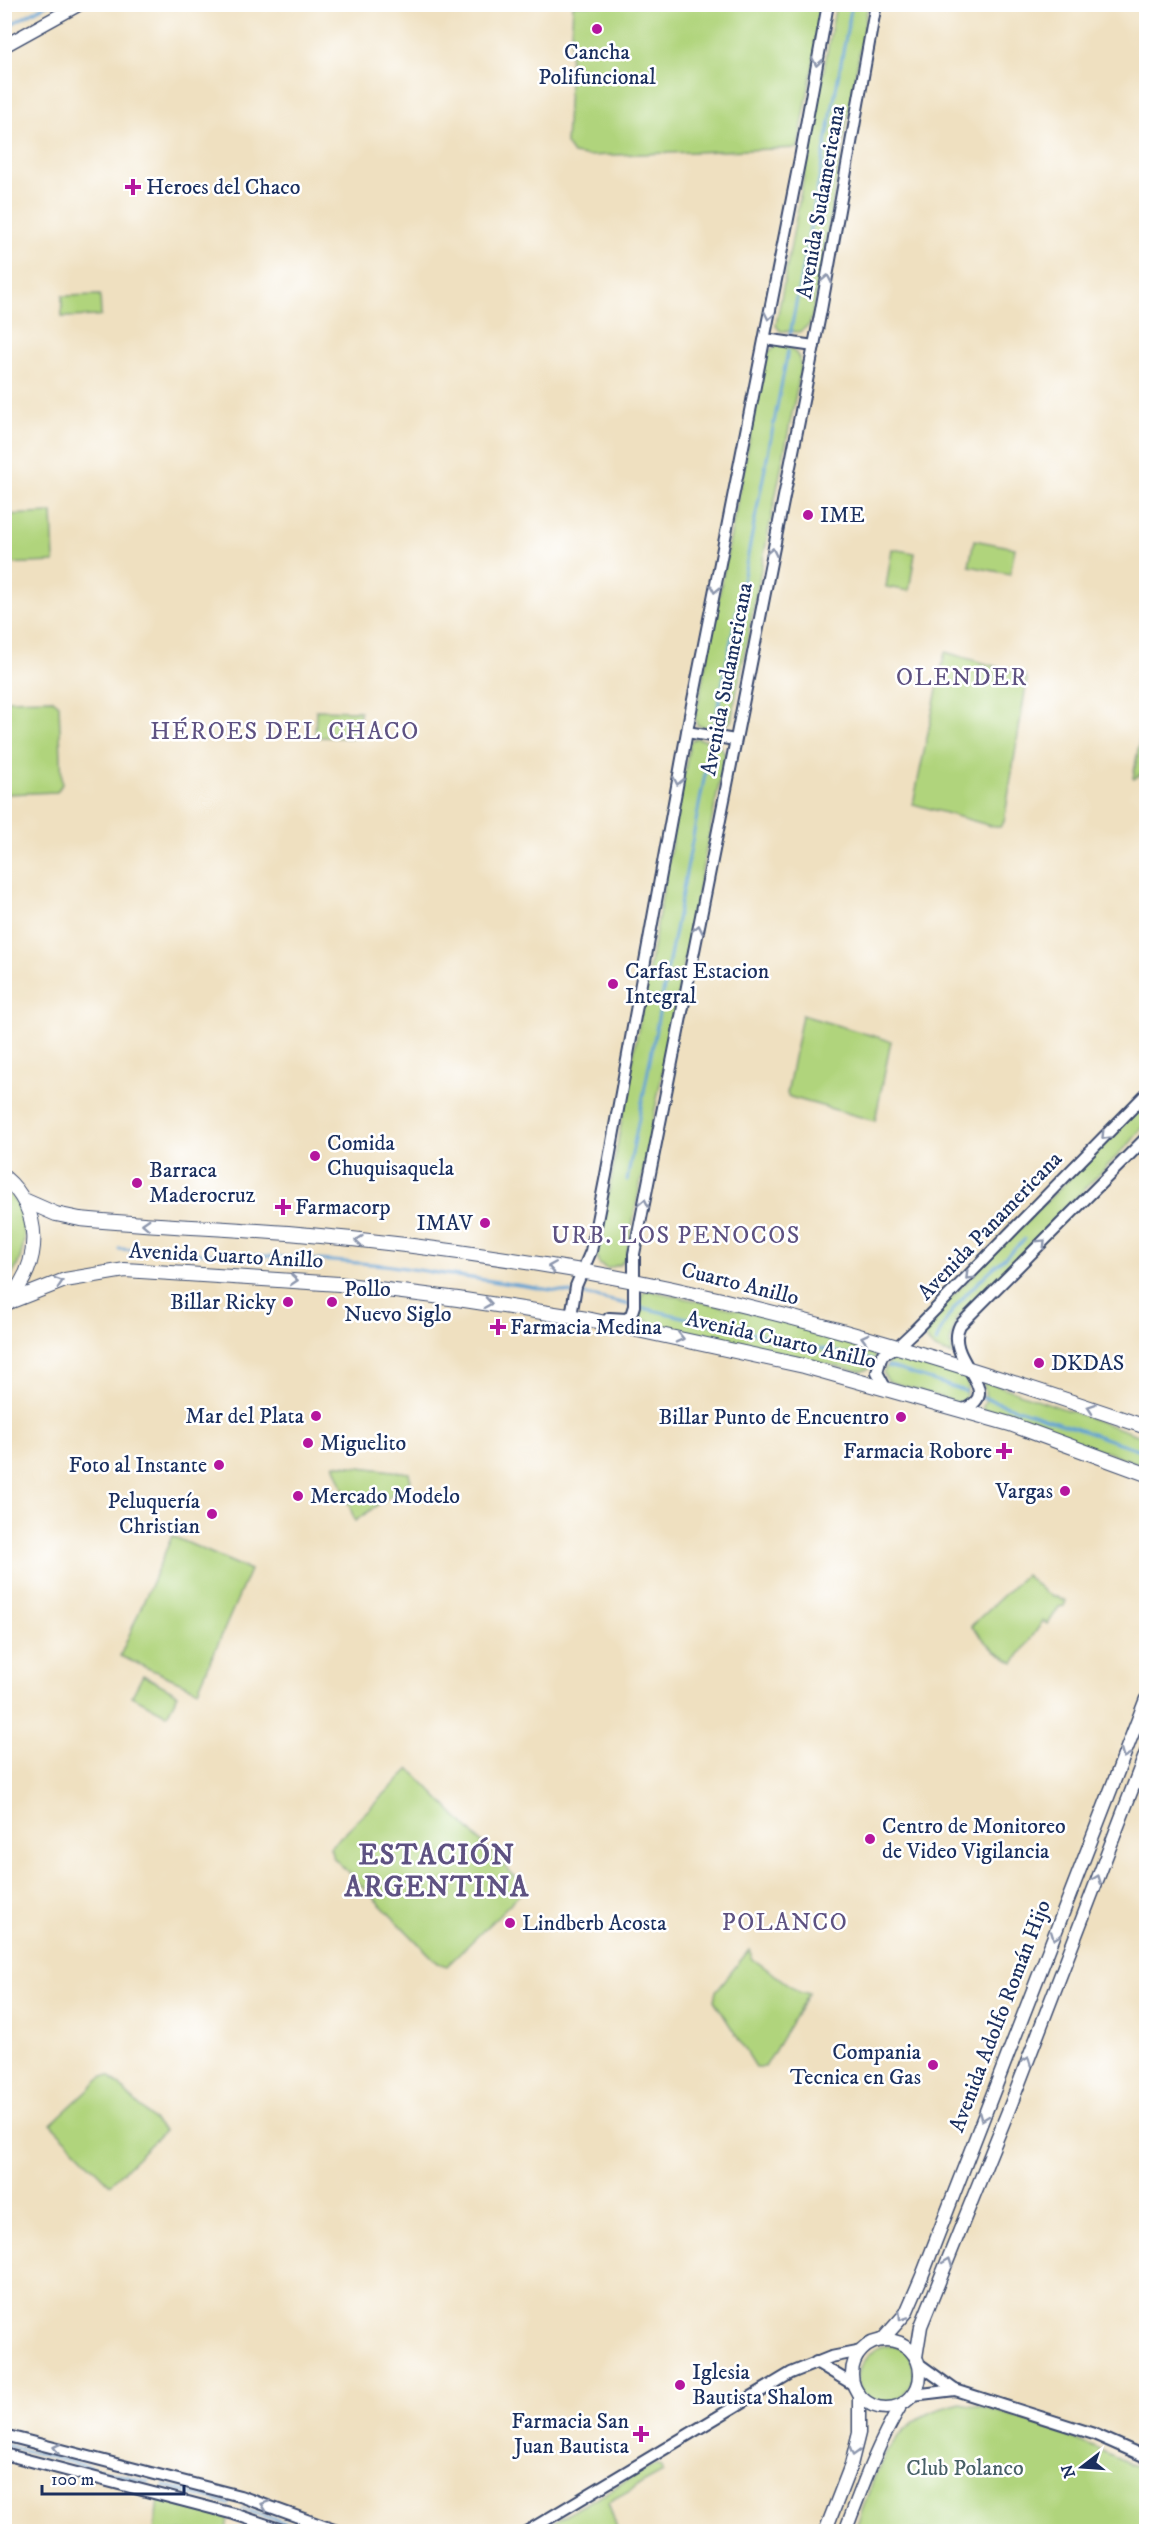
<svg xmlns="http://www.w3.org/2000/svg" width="1151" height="2536" viewBox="0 0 1151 2536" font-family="'IM FELL DW Pica',serif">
	<rect width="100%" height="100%" fill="#fff"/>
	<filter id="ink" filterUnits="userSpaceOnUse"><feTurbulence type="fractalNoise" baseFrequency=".0167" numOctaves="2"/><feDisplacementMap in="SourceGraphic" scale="12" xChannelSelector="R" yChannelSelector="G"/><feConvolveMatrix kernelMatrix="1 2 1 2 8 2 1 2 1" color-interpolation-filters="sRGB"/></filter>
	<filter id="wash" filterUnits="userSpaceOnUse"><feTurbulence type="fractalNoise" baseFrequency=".008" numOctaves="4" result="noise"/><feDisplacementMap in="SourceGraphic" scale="24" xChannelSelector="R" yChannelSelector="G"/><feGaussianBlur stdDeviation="1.35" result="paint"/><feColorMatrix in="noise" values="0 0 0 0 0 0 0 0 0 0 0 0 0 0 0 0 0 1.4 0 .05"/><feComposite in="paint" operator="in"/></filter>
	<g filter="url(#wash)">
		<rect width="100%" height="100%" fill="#efe0c0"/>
		<g fill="#b0d47c" stroke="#66826d" stroke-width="1.5">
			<path d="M836,4L868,5L812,317L809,325L799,332L780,331L776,325Z"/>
			<path d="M573,5H824L798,148L586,156L573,154L566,144Z"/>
			<path d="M100,295L101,316L62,317V296Z"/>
			<path d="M778,344L792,348L800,359L801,368L731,721L720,730L697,725L695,719L766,354Z"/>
			<path d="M52,513L54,562L5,564V515Z"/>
			<path d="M974,540L1015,548L1010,574L969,566Z"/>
			<path d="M892,549L915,553L909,591L886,587Z"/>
			<path d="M945,652L1025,675L1027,679L1004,822L1000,827H995L913,804Z"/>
			<path d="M52,699L59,705L62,784L57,792L5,794V700Z"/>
			<path d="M1146,705V770L1134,779L1133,778Z"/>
			<path d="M316,710L360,711L359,738L315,737Z"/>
			<path d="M696,738L718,743L725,754L626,1257L621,1264L607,1269L599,1264L597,1257L690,742Z"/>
			<path d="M802,1015L891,1041L875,1121L790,1097L787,1094Z"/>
			<path d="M1146,1101V1123L1130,1143L956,1319L950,1343L953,1355C936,1350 928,1349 924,1330L930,1319Z"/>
			<path d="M4,1187C9,1194 15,1200 19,1207C30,1232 23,1265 5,1284Z"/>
			<path d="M647,1290L758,1314L870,1344L876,1354L872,1367L863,1371L852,1370L654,1324L639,1318L638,1315L642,1294Z"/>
			<path d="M897,1354L910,1355L965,1374L968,1386L965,1398L959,1403L888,1381L883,1373L892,1356Z"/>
			<path d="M983,1380L1146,1438V1466L982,1409L986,1399Z"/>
			<path d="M334,1464L409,1473L411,1481L355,1521Z"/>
			<path d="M172,1536L250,1570L198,1690L120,1656Z"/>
			<path d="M1025,1575L1046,1593L1066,1601L1064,1606L1059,1607L1048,1624L1043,1621L1014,1663L996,1652L971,1626Z"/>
			<path d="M143,1675L178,1694L167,1715L132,1696Z"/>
			<path d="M410,1769L526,1888L447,1966L438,1963L333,1857L330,1847Z"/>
			<path d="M749,1950L753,1959L800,1993H809L765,2067H756L714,2000L716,1991Z"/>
			<path d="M103,2076H110L164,2131L110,2184L51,2124Z"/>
			<path d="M882,2346C934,2340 914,2420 872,2399C845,2387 861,2354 882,2346Z"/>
			<path d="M961,2403C1026,2414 1086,2445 1146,2470V2531H855C871,2487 882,2435 929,2413C939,2408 951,2406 961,2403Z"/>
			<path d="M655,2464L660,2466L663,2472L608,2502L618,2531H538Z"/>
			<path d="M158,2499L228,2518L226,2531L154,2532Z"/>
		</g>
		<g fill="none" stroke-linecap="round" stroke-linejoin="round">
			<g stroke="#60a1d3" stroke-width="3">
				<path d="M4,28L48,4"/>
				<path d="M790,335L852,4"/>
				<path d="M714,728L788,351"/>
				<path d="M627,1180L711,743"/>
				<path d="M4,1242L8,1243"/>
				<path d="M119,1249L266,1256L385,1265L571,1293"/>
				<path d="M578,1293L871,1360"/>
				<path d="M936,1343C948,1302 995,1268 1025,1239"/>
				<path d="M888,1366L965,1391"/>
				<path d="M982,1397L1146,1452"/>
				<path d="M4,2445L149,2482"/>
				<path d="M164,2485L229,2504"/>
				<path d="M243,2509L313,2532"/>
			</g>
		</g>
	</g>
	<g filter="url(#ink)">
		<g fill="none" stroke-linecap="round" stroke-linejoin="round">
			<g stroke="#3b4a6d" stroke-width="14">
				<g id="tertiary">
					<path d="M765,339L814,346"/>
					<path d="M687,732L735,740"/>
					<path d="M571,1316L576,1286L591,1251L606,1175L690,715L800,158L828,4"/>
					<path d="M609,1318L627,1319L631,1315L634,1306V1254L821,310L876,4"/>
					<path d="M885,1387L877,1372L882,1355L897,1347L915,1330L1146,1094"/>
					<path d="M962,1410C1009,1392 942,1360 960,1325L1146,1138"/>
					<path d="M816,2362L854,2385"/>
					<path d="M919,2364L955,2390L1094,2434L1146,2457"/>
					<path d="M913,2395L955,2390"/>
					<path d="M4,2435L240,2496L340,2532"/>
					<path d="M4,2454L234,2514L288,2532"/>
					<path d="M526,2532L791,2373L831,2357L861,2351"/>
				</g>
			</g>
			<g stroke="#3b4a6d" stroke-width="15">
				<g id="secondary">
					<path d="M4,46L80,4"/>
					<path d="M882,2340L906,2313L922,2276L1146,1699"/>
					<circle cx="886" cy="2374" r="34"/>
					<path d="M916,2357L921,2326L1011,2104L1146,1753"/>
					<path d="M825,2532L851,2465L859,2433V2394"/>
					<path d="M845,2532C862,2487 877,2445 901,2405"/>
				</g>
			</g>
			<g stroke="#3b4a6d" stroke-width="16">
				<g id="trunk">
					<path d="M4,1177C43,1210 42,1264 8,1300"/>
					<path d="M24,1200L56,1214L80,1219C153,1226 226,1228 299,1234C393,1242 488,1255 581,1271C774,1305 962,1364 1146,1427"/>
					<path d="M4,1304L65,1280L125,1270L339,1284L458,1299L587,1319L804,1366L1010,1424L1146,1474"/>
				</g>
			</g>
			<use href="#tertiary" stroke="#fff" stroke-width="10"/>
			<use href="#secondary" stroke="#fff" stroke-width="12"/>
			<use href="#trunk" stroke="#fff" stroke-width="14"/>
		</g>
		<defs><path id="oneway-chevron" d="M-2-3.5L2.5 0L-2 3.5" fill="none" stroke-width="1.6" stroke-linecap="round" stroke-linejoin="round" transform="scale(1.5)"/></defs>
		<g stroke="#8d97ae">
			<use href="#oneway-chevron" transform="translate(817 62) rotate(100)"/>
			<use href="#oneway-chevron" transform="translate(827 279) rotate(-79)"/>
			<use href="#oneway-chevron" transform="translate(769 316) rotate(101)"/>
			<use href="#oneway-chevron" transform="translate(772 552) rotate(-78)"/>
			<use href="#oneway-chevron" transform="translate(715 589) rotate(101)"/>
			<use href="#oneway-chevron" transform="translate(678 781) rotate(101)"/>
			<use href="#oneway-chevron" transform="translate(698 929) rotate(-78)"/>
			<use href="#oneway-chevron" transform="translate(1105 1136) rotate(134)"/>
			<use href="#oneway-chevron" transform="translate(644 1203) rotate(-78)"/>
			<use href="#oneway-chevron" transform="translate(146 1224) rotate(-177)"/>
			<use href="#oneway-chevron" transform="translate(359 1241) rotate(-174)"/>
			<use href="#oneway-chevron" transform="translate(1042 1243) rotate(-45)"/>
			<use href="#oneway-chevron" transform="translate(552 1267) rotate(-171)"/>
			<use href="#oneway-chevron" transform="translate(969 1276) rotate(135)"/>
			<use href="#oneway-chevron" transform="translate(294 1280) rotate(5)"/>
			<use href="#oneway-chevron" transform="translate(59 1282) rotate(-18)"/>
			<use href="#oneway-chevron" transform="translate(488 1303) rotate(9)"/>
			<use href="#oneway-chevron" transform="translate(680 1338) rotate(13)"/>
			<use href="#oneway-chevron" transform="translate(865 1338) rotate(-165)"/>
			<use href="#oneway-chevron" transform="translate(1091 1408) rotate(-161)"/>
			<use href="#oneway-chevron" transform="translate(1125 1754) rotate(112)"/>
			<use href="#oneway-chevron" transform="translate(1097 1879) rotate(-69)"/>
			<use href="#oneway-chevron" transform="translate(1055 1936) rotate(110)"/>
			<use href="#oneway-chevron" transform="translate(1027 2061) rotate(-69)"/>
			<use href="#oneway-chevron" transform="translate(983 2117) rotate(111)"/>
			<use href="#oneway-chevron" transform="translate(948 2262) rotate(-69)"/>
			<use href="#oneway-chevron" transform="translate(902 2317) rotate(124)"/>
			<use href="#oneway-chevron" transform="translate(57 2448) rotate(-166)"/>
			<use href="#oneway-chevron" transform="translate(854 2452) rotate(106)"/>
			<use href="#oneway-chevron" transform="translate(265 2505) rotate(-161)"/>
		</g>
	</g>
	<g fill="#b5179e" stroke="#fff" stroke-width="2">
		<circle cx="597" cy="29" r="6"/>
		<path d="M130 178h6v6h6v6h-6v6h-6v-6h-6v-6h6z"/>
		<circle cx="808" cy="515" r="6"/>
		<circle cx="613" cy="984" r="6"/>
		<circle cx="315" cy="1156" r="6"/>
		<circle cx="137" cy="1183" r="6"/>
		<path d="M280 1198h6v6h6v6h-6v6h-6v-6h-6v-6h6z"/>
		<circle cx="485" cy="1223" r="6"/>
		<circle cx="288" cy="1302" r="6"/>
		<circle cx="332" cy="1302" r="6"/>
		<path d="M495 1318h6v6h6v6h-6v6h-6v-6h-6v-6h6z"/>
		<circle cx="1039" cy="1363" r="6"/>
		<circle cx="316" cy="1416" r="6"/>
		<circle cx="901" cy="1417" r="6"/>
		<circle cx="308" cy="1443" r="6"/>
		<path d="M1001 1442h6v6h6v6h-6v6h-6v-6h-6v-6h6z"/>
		<circle cx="219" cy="1465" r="6"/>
		<circle cx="1065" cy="1491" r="6"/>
		<circle cx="298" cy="1496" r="6"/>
		<circle cx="212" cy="1514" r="6"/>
		<circle cx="870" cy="1839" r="6"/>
		<circle cx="510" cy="1923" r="6"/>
		<circle cx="933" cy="2065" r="6"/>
		<circle cx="680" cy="2385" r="6"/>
		<path d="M638 2425h6v6h6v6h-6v6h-6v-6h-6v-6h6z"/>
	</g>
	<g text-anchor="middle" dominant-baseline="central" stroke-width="5" stroke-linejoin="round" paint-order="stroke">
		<g font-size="22" fill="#1b2f5e" stroke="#fff" text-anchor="start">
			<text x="597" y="52" text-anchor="middle">Cancha<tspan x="597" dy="25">Polifuncional</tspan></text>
			<text x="146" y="187">Heroes del Chaco</text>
			<text x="820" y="515">IME</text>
			<text x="625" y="971">Carfast Estacion<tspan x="625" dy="25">Integral</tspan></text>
			<text x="327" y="1143">Comida<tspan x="327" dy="25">Chuquisaquela</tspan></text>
			<text x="149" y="1170">Barraca<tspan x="149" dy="25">Maderocruz</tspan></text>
			<text x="295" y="1207">Farmacorp</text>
			<text x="473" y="1223" text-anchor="end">IMAV</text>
			<text x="344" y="1289">Pollo<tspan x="344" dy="25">Nuevo Siglo</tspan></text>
			<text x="276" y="1302" text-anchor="end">Billar Ricky</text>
			<text x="510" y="1327">Farmacia Medina</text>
			<text x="1051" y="1363">DKDAS</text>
			<text x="304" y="1416" text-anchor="end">Mar del Plata</text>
			<text x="889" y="1417" text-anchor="end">Billar Punto de Encuentro</text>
			<text x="320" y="1443">Miguelito</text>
			<text x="992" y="1451" text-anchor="end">Farmacia Robore</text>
			<text x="207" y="1465" text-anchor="end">Foto al Instante</text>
			<text x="1053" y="1491" text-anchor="end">Vargas</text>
			<text x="310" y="1496">Mercado Modelo</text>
			<text x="200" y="1501" text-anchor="end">Peluquería<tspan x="200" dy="25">Christian</tspan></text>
			<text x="882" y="1826">Centro de Monitoreo<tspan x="882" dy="25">de Video Vigilancia</tspan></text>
			<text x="522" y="1923">Lindberb Acosta</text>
			<text x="921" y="2052" text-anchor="end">Compania<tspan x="921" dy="25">Tecnica en Gas</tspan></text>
			<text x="692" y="2372">Iglesia<tspan x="692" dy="25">Bautista Shalom</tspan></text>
			<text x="629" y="2421" text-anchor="end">Farmacia San<tspan x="629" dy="25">Juan Bautista</tspan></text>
		</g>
		<g font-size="22" fill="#1b2f5e" stroke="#fff">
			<text transform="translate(821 202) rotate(-80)">Avenida Sudamericana</text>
			<text transform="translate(727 679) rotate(-79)">Avenida Sudamericana</text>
			<text transform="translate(990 1226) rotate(-46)">Avenida Panamericana</text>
			<text transform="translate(226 1256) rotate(3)">Avenida Cuarto Anillo</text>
			<text transform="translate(740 1284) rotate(14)">Cuarto Anillo</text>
			<text transform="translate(781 1340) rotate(13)">Avenida Cuarto Anillo</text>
			<text transform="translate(1000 2016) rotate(-69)">Avenida Adolfo Román Hijo</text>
		</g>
		<g font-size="22" fill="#486167" stroke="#fff">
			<text x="965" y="2468">Club Polanco</text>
		</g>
		<g font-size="24" letter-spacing="1.5" fill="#5e5282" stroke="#fff">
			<text x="962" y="678">OLENDER</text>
			<text x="285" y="732">HÉROES DEL CHACO</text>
			<text x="676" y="1236">URB. LOS PENOCOS</text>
			<text x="785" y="1923">POLANCO</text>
		</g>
		<g font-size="28" font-weight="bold" letter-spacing="1.5" fill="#5e5282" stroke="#fff">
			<text x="437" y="1855">ESTACIÓN<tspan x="437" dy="32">ARGENTINA</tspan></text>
		</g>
	</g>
	<rect width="1151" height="2536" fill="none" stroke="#fff" stroke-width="24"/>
	<g transform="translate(1082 2467) rotate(253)" stroke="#ffffff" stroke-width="4.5" paint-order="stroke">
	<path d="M0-4.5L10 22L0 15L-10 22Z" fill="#1b2f5e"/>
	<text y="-9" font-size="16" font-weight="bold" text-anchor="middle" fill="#1b2f5e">N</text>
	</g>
	<path d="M42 2485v9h142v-9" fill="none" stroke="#1b2f5e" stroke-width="3"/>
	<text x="51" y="2485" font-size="18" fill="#1b2f5e" stroke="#ffffff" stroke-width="4.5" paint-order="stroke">100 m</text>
</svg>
